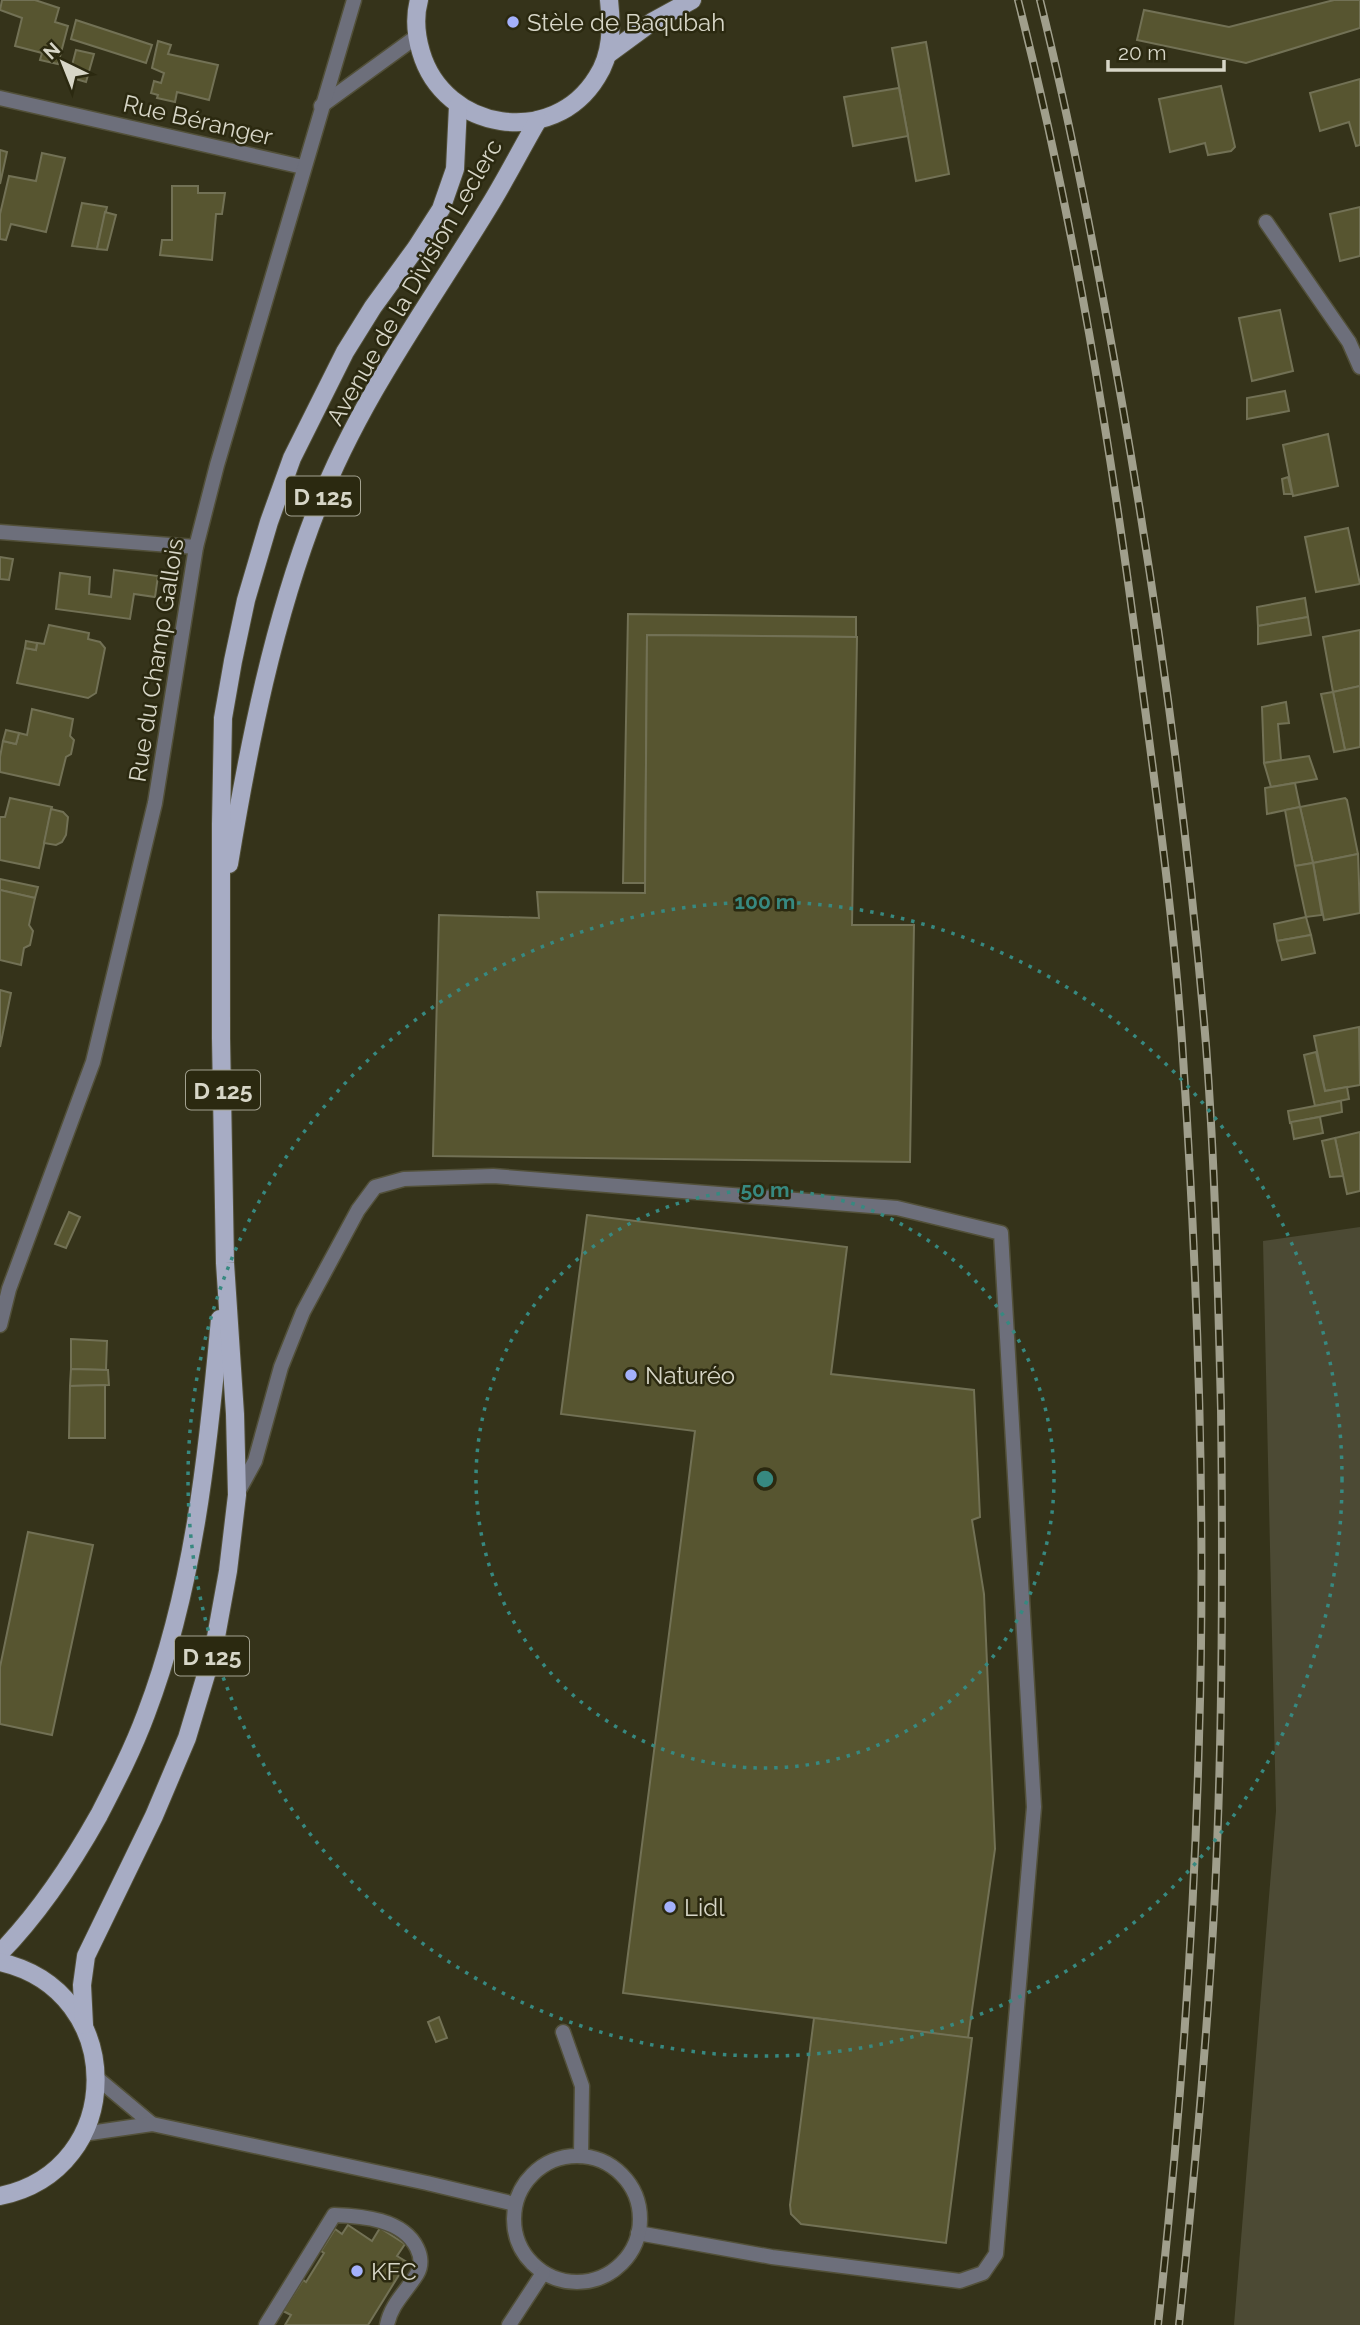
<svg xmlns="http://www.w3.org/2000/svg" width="1360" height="2325" viewBox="0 0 1360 2325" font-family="Raleway,sans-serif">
	<rect width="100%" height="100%" fill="#35331a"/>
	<path fill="#4c4a34" d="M1360,1227V2325H1234L1276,1811L1263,1241Z"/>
	<g fill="#575530" stroke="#727155" stroke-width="2">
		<path d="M2,0H35L59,8L55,22L68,26L58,64L40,60L42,53L15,46L22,18L0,10Z"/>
		<path d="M1334,0H1360V28L1246,63L1137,40L1144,10L1229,27Z"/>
		<path d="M76,20L152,45L146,63L71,39Z"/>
		<path d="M158,41L171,45L168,54L218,65L209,100L177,92L175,102L157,98L158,95L151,93L154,81L161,83L164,73L152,68Z"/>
		<path d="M926,42L949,174L916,181L892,48Z"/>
		<path d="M76,50L94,54L86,82L69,77Z"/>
		<path d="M1360,79V145L1356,146L1349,122L1320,131L1310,93Z"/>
		<path d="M1221,86L1235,147L1231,151L1208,155L1205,143L1170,152L1159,99Z"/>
		<path d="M899,88L908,136L853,146L844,97Z"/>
		<path d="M0,150L7,152L0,184Z"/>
		<path d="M42,153L65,158L46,232L11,224L6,240L0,239V214L9,176L36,181Z"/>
		<path d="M172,186H198V193H225L222,214H216L212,260L160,255L162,240H172Z"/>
		<path d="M82,203L107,207L97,249L72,246Z"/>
		<path d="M1360,207V256L1340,261L1330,214Z"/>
		<path d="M105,212L116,215L107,250L97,249Z"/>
		<path d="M1280,310L1293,371L1252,381L1239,318Z"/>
		<path d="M1285,391L1289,411L1247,419V398Z"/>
		<path d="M1328,434L1338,486L1293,496L1283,445Z"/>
		<path d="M1288,477L1292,494H1284L1282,479Z"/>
		<path d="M1348,528L1360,584L1316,592L1305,537Z"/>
		<path d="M0,557L13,559L9,580L0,579Z"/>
		<path d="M114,570L158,576L155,597L134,594L130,619L56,609L60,573L90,577L89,594L111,597Z"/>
		<path d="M1305,598L1308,617L1258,626L1257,607Z"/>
		<path d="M628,614L856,617V637L647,635L645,883H623Z"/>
		<path d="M1308,617L1311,635L1258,644V626Z"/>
		<path d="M49,625L89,633L88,639L100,642L105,648L96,693L88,698L17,683L25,648L36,650L37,643L44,644Z"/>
		<path d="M1360,630V686L1333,692L1323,637Z"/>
		<path d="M647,635L857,637L852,925H914L910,1162L433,1156L439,915L539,918L537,892L645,893Z"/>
		<path d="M26,641L37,643L36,650L25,648Z"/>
		<path d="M1360,686V747L1345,750L1333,692Z"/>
		<path d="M1333,692L1345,750L1334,752L1321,694Z"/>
		<path d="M1286,702L1289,723L1278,724L1281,760L1264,763L1262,707Z"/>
		<path d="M32,709L73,719L70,736L74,740L71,754L66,757L59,785L0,772V757L3,741L16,744L19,733L27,735Z"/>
		<path d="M6,730L19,733L16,744L3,741Z"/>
		<path d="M1309,756L1317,779L1271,787L1264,763Z"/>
		<path d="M1295,783L1300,807L1267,814L1265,788Z"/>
		<path d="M10,798L52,807L39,868L0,860V817H5Z"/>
		<path d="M1345,798L1347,800L1358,854L1313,863L1300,807Z"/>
		<path d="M1300,807L1313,863L1295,866L1285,810Z"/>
		<path d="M51,809L63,812L68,817L66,835L62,842L56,845L44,843Z"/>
		<path d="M1358,854L1360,913L1324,920L1313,863Z"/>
		<path d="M1313,863L1322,915L1306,917L1295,866Z"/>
		<path d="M0,879L38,887L35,898L0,890Z"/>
		<path d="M0,890L35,898L29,925L33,931L30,945L24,948L21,965L0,960Z"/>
		<path d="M1306,917L1311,935L1277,941L1274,924Z"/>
		<path d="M1311,935L1315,953L1282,960L1277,941Z"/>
		<path d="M0,990L11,993L0,1047Z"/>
		<path d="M1359,1027L1360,1085L1325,1091L1314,1036Z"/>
		<path d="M1316,1052L1325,1091L1347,1087L1349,1099L1315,1106L1304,1055Z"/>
		<path d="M1341,1101L1342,1112L1290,1123L1288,1111Z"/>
		<path d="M1320,1117L1323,1133L1294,1139L1291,1122Z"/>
		<path d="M1360,1132V1191L1347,1194L1335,1138Z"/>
		<path d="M1335,1138L1343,1176L1330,1177L1322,1141Z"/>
		<path d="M69,1212L80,1217L66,1248L55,1244Z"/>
		<path d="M587,1215L847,1247L831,1374L974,1390L980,1517L972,1520L984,1594L995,1849L968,2038L623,1993L695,1431L561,1414Z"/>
		<path d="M71,1339L107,1341L106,1370L71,1369Z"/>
		<path d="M71,1369L108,1370L109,1385L70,1386Z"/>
		<path d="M105,1385V1438H69L70,1386Z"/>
		<path d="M28,1532L93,1545L52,1735L0,1724V1667Z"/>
		<path d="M439,2017L447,2038L436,2042L428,2022Z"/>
		<path d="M814,2018L972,2038L946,2243L801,2224L791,2214L790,2205Z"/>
		<path d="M348,2225L372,2241L380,2228L405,2244L397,2256L407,2262L368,2325H285L291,2315L283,2311L303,2280L306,2282L324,2253L321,2251L335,2229L342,2234Z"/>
	</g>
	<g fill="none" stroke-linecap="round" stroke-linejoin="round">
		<g stroke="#525039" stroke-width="17">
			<g id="lane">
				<path d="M237,1494L255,1461L281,1367L303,1312L358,1210L375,1187L404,1179L493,1176L897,1208L1001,1233L1034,1807L996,2254L983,2273L960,2281L772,2257L638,2233"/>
				<path d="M563,2032L582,2086L581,2156"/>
				<path d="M97,2078L152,2124"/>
				<path d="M83,2134L152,2124L427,2183L515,2204"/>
				<circle cx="577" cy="2219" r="63"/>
				<path d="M266,2325L334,2215C362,2216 403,2219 417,2248C421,2256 422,2266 417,2274C406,2292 391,2304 387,2325"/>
				<path d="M509,2325L543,2273"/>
			</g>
		</g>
		<g stroke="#525039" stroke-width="17">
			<g id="street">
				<path d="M0,98L303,167"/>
				<path d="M321,106L416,37"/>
				<path d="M1266,222L1349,342L1360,367"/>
				<path d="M0,532L196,547"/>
				<path d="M0,1325L9,1289L93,1062L155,803L196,547L217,465L354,0"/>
			</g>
		</g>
		<g stroke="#525039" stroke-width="20">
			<g id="primary">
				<path d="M419,0C414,18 416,35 421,52C444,131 553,149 597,77C612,54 612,27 609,0"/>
				<path d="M607,55L652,22L692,0"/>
				<path d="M229,864C249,743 273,621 318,506C360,398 429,305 488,208C506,179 521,149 538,120"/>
				<path d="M0,1953C40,1912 71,1865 99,1815C116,1782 133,1749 146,1714C194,1588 208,1452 220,1319"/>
				<path d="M0,1962C128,1991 127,2170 0,2196"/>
				<path d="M84,2025L82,1985L86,1956L154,1816L187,1738L214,1648L228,1571L237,1495L235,1414L225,1263L221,1038V824L223,718L233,661L246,600L269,522L292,458L345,352L373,307L416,248L441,209L455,169L458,106"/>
			</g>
		</g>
		<use href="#lane" stroke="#6d6f7b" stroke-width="14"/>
		<use href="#street" stroke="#6d6f7b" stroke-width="14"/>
		<use href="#primary" stroke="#a7acc4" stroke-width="18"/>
		<g stroke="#a09f8c" stroke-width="8">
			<g id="rail">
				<path d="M1018,0C1074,220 1111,446 1140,671C1157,799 1175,928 1183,1057C1198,1283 1206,1511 1199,1738C1194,1935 1179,2130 1158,2325"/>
				<path d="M1040,0C1073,133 1098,268 1122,403C1159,616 1188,830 1206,1045C1215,1166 1218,1288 1221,1409C1223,1570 1223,1731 1215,1891C1208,2036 1194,2181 1179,2325"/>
			</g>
		</g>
		<use href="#rail" stroke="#2b2910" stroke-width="5" stroke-dasharray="16" stroke-linecap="butt"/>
	</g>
	<g fill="none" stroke="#378980" stroke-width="3.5" stroke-dasharray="3.5 7">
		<circle cx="765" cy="1479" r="289"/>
		<circle cx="765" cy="1479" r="577"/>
	</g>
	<g fill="#a4b1fc" stroke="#2b2910" stroke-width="2.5">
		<circle cx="513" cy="22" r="7"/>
		<circle cx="631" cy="1375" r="7"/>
		<circle cx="670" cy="1907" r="7"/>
		<circle cx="357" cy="2271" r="7"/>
	</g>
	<g text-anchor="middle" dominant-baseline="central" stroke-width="5" stroke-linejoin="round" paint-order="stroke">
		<g fill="#2b2910" stroke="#a3a290" stroke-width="2">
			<rect x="286" y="476.5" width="74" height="39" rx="5"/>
			<rect x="186" y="1070.5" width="74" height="39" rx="5"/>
			<rect x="175" y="1636.5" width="74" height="39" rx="5"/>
		</g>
		<g font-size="23" font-weight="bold" fill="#d7d6c7">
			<text x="323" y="496">D 125</text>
			<text x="223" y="1090">D 125</text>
			<text x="212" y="1656">D 125</text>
		</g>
		<g font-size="24" fill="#d7d6c7" stroke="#2b2910" text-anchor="start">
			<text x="527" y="22">Stèle de Baqubah</text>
			<text x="645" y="1375">Naturéo</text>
			<text x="684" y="1907">Lidl</text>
			<text x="371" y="2271">KFC</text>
		</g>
		<g font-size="24" fill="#d7d6c7" stroke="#2b2910">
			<text transform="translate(198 120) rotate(13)">Rue Béranger</text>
			<text transform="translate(414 282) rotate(-60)">Avenue de la Division Leclerc</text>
			<text transform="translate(156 660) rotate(-81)">Rue du Champ Gallois</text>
		</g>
	</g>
	<circle cx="765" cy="1479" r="10" fill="#378980" stroke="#2b2910" stroke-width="3.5"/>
	<g font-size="21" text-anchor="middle" font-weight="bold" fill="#378980" stroke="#2b2910" stroke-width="5" stroke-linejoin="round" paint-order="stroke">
		<text x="765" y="909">100 m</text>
		<text x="765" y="1197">50 m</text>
	</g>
	<g transform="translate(63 63) rotate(317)" stroke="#2b2910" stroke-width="5" paint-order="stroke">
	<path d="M0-5L12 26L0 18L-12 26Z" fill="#d7d6c7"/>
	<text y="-10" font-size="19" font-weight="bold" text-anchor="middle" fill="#d7d6c7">N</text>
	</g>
	<path d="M1108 60v10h116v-10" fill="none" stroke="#d7d6c7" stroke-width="3.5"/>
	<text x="1118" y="60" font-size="21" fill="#d7d6c7" stroke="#2b2910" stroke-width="5" paint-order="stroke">20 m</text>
</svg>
